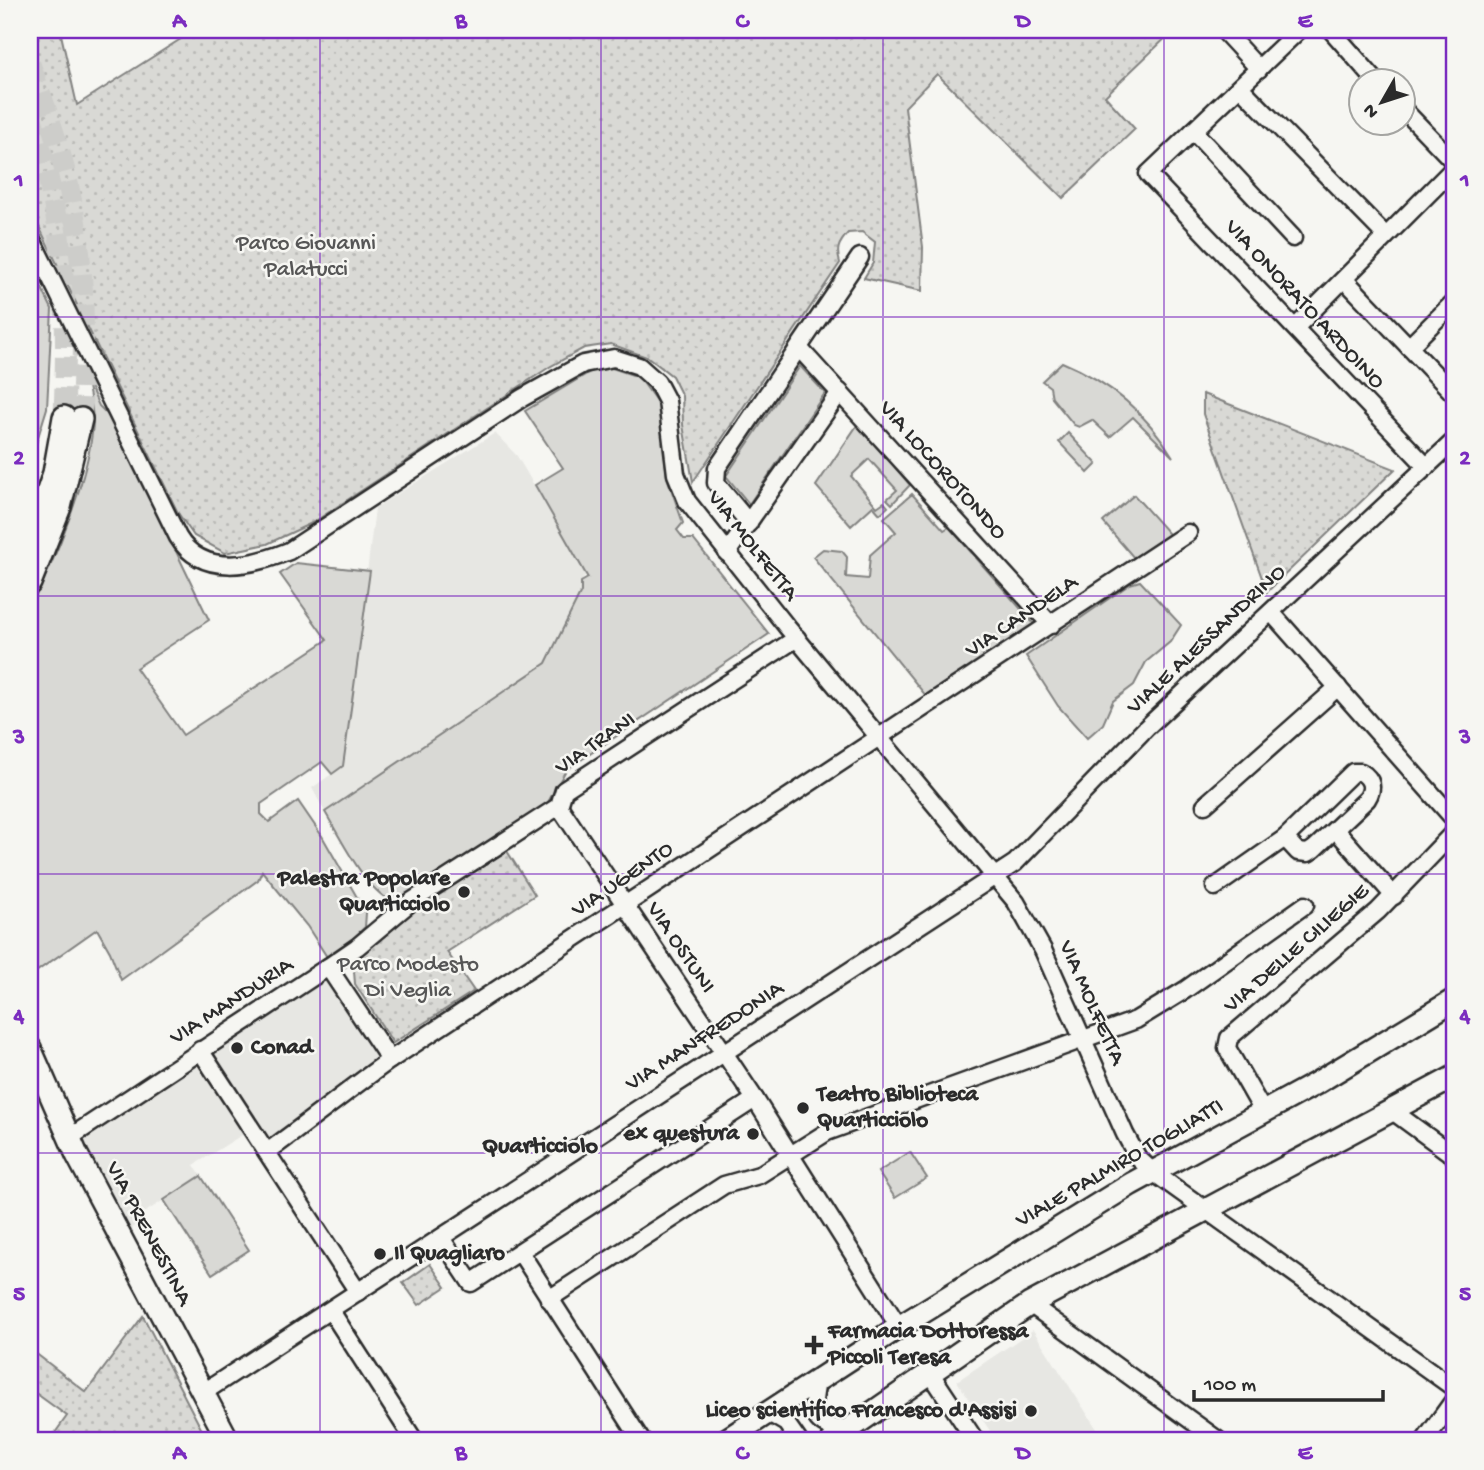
<svg xmlns="http://www.w3.org/2000/svg" width="1484" height="1470" viewBox="0 0 1484 1470" font-family="'Gochi Hand',sans-serif">
	<defs>
		<pattern id="park-dots" width="8" height="8" patternUnits="userSpaceOnUse" patternTransform="scale(1.75)"><rect width="8" height="8" fill="#d9d9d5"/><path d="M2 2h.1M6 6h.1" fill="none" stroke="#babab7" stroke-width="1.8" stroke-linecap="round"/></pattern>
	</defs>
	<rect width="100%" height="100%" fill="#f6f6f2"/>
	<filter id="ink" filterUnits="userSpaceOnUse"><feTurbulence type="fractalNoise" baseFrequency=".0143" numOctaves="2"/><feDisplacementMap in="SourceGraphic" scale="14" xChannelSelector="R" yChannelSelector="G"/><feConvolveMatrix kernelMatrix="1 2 1 2 8 2 1 2 1" color-interpolation-filters="sRGB"/></filter>
	<g filter="url(#ink)">
		<g fill="#e7e7e3">
			<path d="M495,433L517,456L586,574L581,582L582,592L546,663L325,812L312,788L343,766L375,508Z"/>
			<path d="M326,975L384,1062L268,1141L210,1056Z"/>
			<path d="M193,1067L201,1068L245,1133L194,1165L201,1176L136,1218L131,1235L83,1138Z"/>
			<path d="M1033,1330L1104,1440H996L957,1381Z"/>
		</g>
		<g fill="#d9d9d5" stroke="#828280" stroke-width="2">
			<path d="M30,264L52,309L47,408L30,463Z"/>
			<path d="M1062,362C1110,382 1146,412 1173,457L1133,417L1110,437L1092,420L1079,427L1074,425L1052,398L1050,387L1042,381Z"/>
			<path d="M800,366L825,393L749,504L726,476Z"/>
			<path d="M609,367L639,377L659,405L667,477L683,523L677,530L684,539H693L769,634L566,770L547,804L396,902C369,898 339,835 325,812L546,663L581,592V582L588,578L535,485L563,468L525,411L595,369Z"/>
			<path d="M87,380L99,406L113,420L209,620L136,668L183,735L327,640L280,574L296,563L370,571L343,766L332,774L322,762L261,804V814L269,822L298,801L322,836L366,913L365,927L332,958L327,957L307,926L262,871L258,880L121,980L110,952L97,929L30,976V607C55,562 90,474 93,423C93,409 89,394 87,380Z"/>
			<path d="M858,424L910,485L892,504L887,499L897,490L869,459L851,476L877,507L884,502L888,507L880,514L873,506L851,526L816,486Z"/>
			<path d="M1068,433L1097,464L1088,473L1059,442Z"/>
			<path d="M912,494L944,530L949,527L1035,625L926,696L813,557L823,549L842,551L847,557L846,577L868,579L870,555L896,532L884,518Z"/>
			<path d="M1134,495L1169,534L1134,558L1103,522Z"/>
			<path d="M1140,581L1181,625L1170,642L1146,662L1134,685L1113,701L1103,724L1087,738L1058,706L1026,656L1130,584Z"/>
			<path d="M910,1152L927,1178L895,1198L878,1172Z"/>
			<path d="M201,1176L249,1250L212,1274L164,1200Z"/>
		</g>
		<g fill="url(#park-dots)" stroke="#828280" stroke-width="2">
			<path d="M30,30H60L77,105L195,30H1174L1105,96L1135,129L1063,198L937,74L905,107L923,247L922,291L864,278L873,263L875,242L862,232L848,233C838,244 836,250 840,263L693,482L683,425L682,396L672,376L649,358L611,344L584,348L551,366L314,522L267,544L225,553L194,536L178,513L30,208Z"/>
			<path d="M1203,394L1395,469L1267,592L1203,414Z"/>
			<path d="M507,851L535,895L447,952L474,991L393,1043L355,984L354,971L360,956L417,909Z"/>
			<path d="M430,1264L446,1287L419,1305L403,1283Z"/>
			<path d="M143,1316L207,1440H50L67,1416L30,1389V1349L86,1392Z"/>
		</g>
		<g fill="none" stroke-linecap="round" stroke-linejoin="round">
			<g stroke="#cdcdca" stroke-width="21" stroke-dasharray="21 10" stroke-linecap="butt">
				<path d="M30,64C45,106 61,149 70,193C86,267 85,344 81,419"/>
				<path d="M30,113C66,224 68,302 64,417"/>
			</g>
			<g stroke="#2b2b2b" stroke-width="21">
				<g id="minor">
					<path d="M1223,30L1259,69"/>
					<path d="M1299,30L1148,174L1427,467"/>
					<path d="M1331,30L1375,80"/>
					<path d="M1240,87L1386,236"/>
					<path d="M1404,110L1454,162"/>
					<path d="M1193,131L1293,238"/>
					<path d="M30,236L178,537C202,577 252,566 289,551L522,398L583,364L614,358L639,366L657,382L667,401L676,474L687,501L787,627L1016,902L1043,950L1125,1134L1138,1158L1153,1172L1454,1388"/>
					<path d="M1345,280L1454,394"/>
					<path d="M1300,323L1454,168"/>
					<path d="M1409,347L1454,302"/>
					<path d="M799,348L1051,625"/>
					<path d="M749,523L716,483L717,468L860,257"/>
					<path d="M727,553L840,392"/>
					<path d="M1271,612L1454,819"/>
					<path d="M1353,772H1361C1372,779 1374,788 1367,799L1314,849L1308,853L1298,852L1285,838Z"/>
					<path d="M1205,805L1338,687"/>
					<path d="M559,806L755,1099L899,1327"/>
					<path d="M1336,830L1394,896"/>
					<path d="M1215,887L1285,838"/>
					<path d="M328,967L357,947L412,901L559,806L564,790L797,638"/>
					<path d="M200,1050L358,1292"/>
					<path d="M1394,1112L1454,1156"/>
					<path d="M1264,1113L1227,1048L1229,1038L1378,911L1454,832"/>
					<path d="M69,1138L328,967L390,1060"/>
					<path d="M267,1152C309,1122 348,1090 390,1060L1188,533"/>
					<path d="M441,1238L471,1283L755,1099"/>
					<path d="M520,1252L641,1440"/>
					<path d="M549,1299L724,1185L759,1175L827,1132L1136,1020L1185,990L1305,905"/>
					<path d="M1030,1304L1218,1440"/>
					<path d="M331,1311L414,1440"/>
					<path d="M931,1374L975,1440"/>
					<path d="M817,1382C810,1414 812,1427 848,1430"/>
					<path d="M204,1392L1015,863L1147,727L1454,441"/>
					<path d="M769,1413L786,1423L798,1440"/>
					<path d="M1425,1440L1454,1400"/>
				</g>
			</g>
			<g stroke="#2b2b2b" stroke-width="26">
				<g id="major">
					<path d="M30,544L54,473L64,417"/>
					<path d="M30,583L60,507L81,419"/>
					<path d="M30,1048L77,1155L228,1440"/>
					<path d="M726,1440L899,1327L1131,1184L1315,1084L1454,1000"/>
					<path d="M833,1440L1030,1304L1454,1077"/>
				</g>
			</g>
			<use href="#minor" stroke="#f6f6f2" stroke-width="16"/>
			<use href="#major" stroke="#f6f6f2" stroke-width="21"/>
		</g>
	</g>
	<path fill="none" stroke="#7b2cbf" stroke-width="2" stroke-opacity="0.55" d="M320,30V1440M601,30V1440M883,30V1440M1164,30V1440M30,317H1454M30,596H1454M30,874H1454M30,1153H1454"/>
	<g fill="#2b2b2b" stroke="#f6f6f2" stroke-width="2.5">
		<circle cx="464" cy="892" r="7"/>
		<circle cx="237" cy="1048" r="7"/>
		<circle cx="803" cy="1108" r="7"/>
		<circle cx="753" cy="1134" r="7"/>
		<circle cx="380" cy="1254" r="7"/>
		<path d="M810.5 1334.5h7v7h7v7h-7v7h-7v-7h-7v-7h7z"/>
		<circle cx="1031" cy="1411" r="7"/>
	</g>
	<g text-anchor="middle" dominant-baseline="central" stroke-width="5" stroke-linejoin="round" paint-order="stroke">
		<g font-size="23" fill="#565656" stroke="#f6f6f2">
			<text x="306" y="244">Parco Giovanni<tspan x="306" dy="26">Palatucci</tspan></text>
			<text x="408" y="965">Parco Modesto<tspan x="408" dy="26">Di Veglia</tspan></text>
		</g>
		<g font-size="23" fill="#2b2b2b" stroke="#f6f6f2">
			<text transform="translate(1304 305) rotate(47)">VIA ONORATO ARDOINO</text>
			<text transform="translate(942 471) rotate(48)">VIA LOCOROTONDO</text>
			<text transform="translate(752 546) rotate(52)">VIA MOLFETTA</text>
			<text transform="translate(1022 617) rotate(-34)">VIA CANDELA</text>
			<text transform="translate(1207 640) rotate(-43)">VIALE ALESSANDRINO</text>
			<text transform="translate(596 744) rotate(-35)">VIA TRANI</text>
			<text transform="translate(623 880) rotate(-34)">VIA UGENTO</text>
			<text transform="translate(680 948) rotate(56)">VIA OSTUNI</text>
			<text transform="translate(1297 949) rotate(-41)">VIA DELLE CILIEGIE</text>
			<text transform="translate(232 1002) rotate(-33)">VIA MANDURIA</text>
			<text transform="translate(1091 1003) rotate(66)">VIA MOLFETTA</text>
			<text transform="translate(705 1037) rotate(-33)">VIA MANFREDONIA</text>
			<text transform="translate(1120 1164) rotate(-30)">VIALE PALMIRO TOGLIATTI</text>
			<text transform="translate(148 1234) rotate(62)">VIA PRENESTINA</text>
		</g>
		<g font-size="23" font-weight="bold" fill="#2b2b2b" stroke="#f6f6f2" text-anchor="start">
			<text x="450" y="879" text-anchor="end">Palestra Popolare<tspan x="450" dy="26">Quarticciolo</tspan></text>
			<text x="251" y="1048">Conad</text>
			<text x="817" y="1095">Teatro Biblioteca<tspan x="817" dy="26">Quarticciolo</tspan></text>
			<text x="739" y="1134" text-anchor="end">ex questura</text>
			<text x="394" y="1254">Il Quagliaro</text>
			<text x="828" y="1332">Farmacia Dottoressa<tspan x="828" dy="26">Piccoli Teresa</tspan></text>
			<text x="1017" y="1411" text-anchor="end">Liceo scientifico Francesco d'Assisi</text>
		</g>
		<g font-size="24" font-weight="bold" fill="#2b2b2b" stroke="#f6f6f2">
			<text x="540" y="1147">Quarticciolo</text>
		</g>
	</g>
	<rect width="1484" height="1470" fill="none" stroke="#f6f6f2" stroke-width="77"/>
	<g transform="translate(1382 102) rotate(231)"><circle r="33" fill="#f6f6f2" stroke="#a5a5a2" stroke-width="2"/>
	<path d="M0-5L12 26L0 18L-12 26Z" fill="#2b2b2b"/>
	<text y="-10" font-size="19" font-weight="bold" text-anchor="middle" fill="#2b2b2b">N</text>
	</g>
	<path d="M1194 1390v10h189v-10" fill="none" stroke="#2b2b2b" stroke-width="3.5"/>
	<text x="1204" y="1390" font-size="21" fill="#2b2b2b" stroke="#f6f6f2" stroke-width="5" paint-order="stroke">100 m</text>
	<rect x="38" y="38" width="1408" height="1394" fill="none" stroke="#7b2cbf" stroke-width="2.5"/>
	<g font-size="23" text-anchor="middle" font-weight="bold" fill="#7b2cbf">
		<text x="179" y="27">A</text>
		<text x="461" y="27">B</text>
		<text x="742" y="27">C</text>
		<text x="1023" y="27">D</text>
		<text x="1305" y="27">E</text>
		<text x="19" y="186">1</text>
		<text x="1465" y="186">1</text>
		<text x="19" y="464">2</text>
		<text x="1465" y="464">2</text>
		<text x="19" y="743">3</text>
		<text x="1465" y="743">3</text>
		<text x="19" y="1022">4</text>
		<text x="1465" y="1022">4</text>
		<text x="19" y="1300">5</text>
		<text x="1465" y="1300">5</text>
		<text x="179" y="1459">A</text>
		<text x="461" y="1459">B</text>
		<text x="742" y="1459">C</text>
		<text x="1023" y="1459">D</text>
		<text x="1305" y="1459">E</text>
	</g>
</svg>
